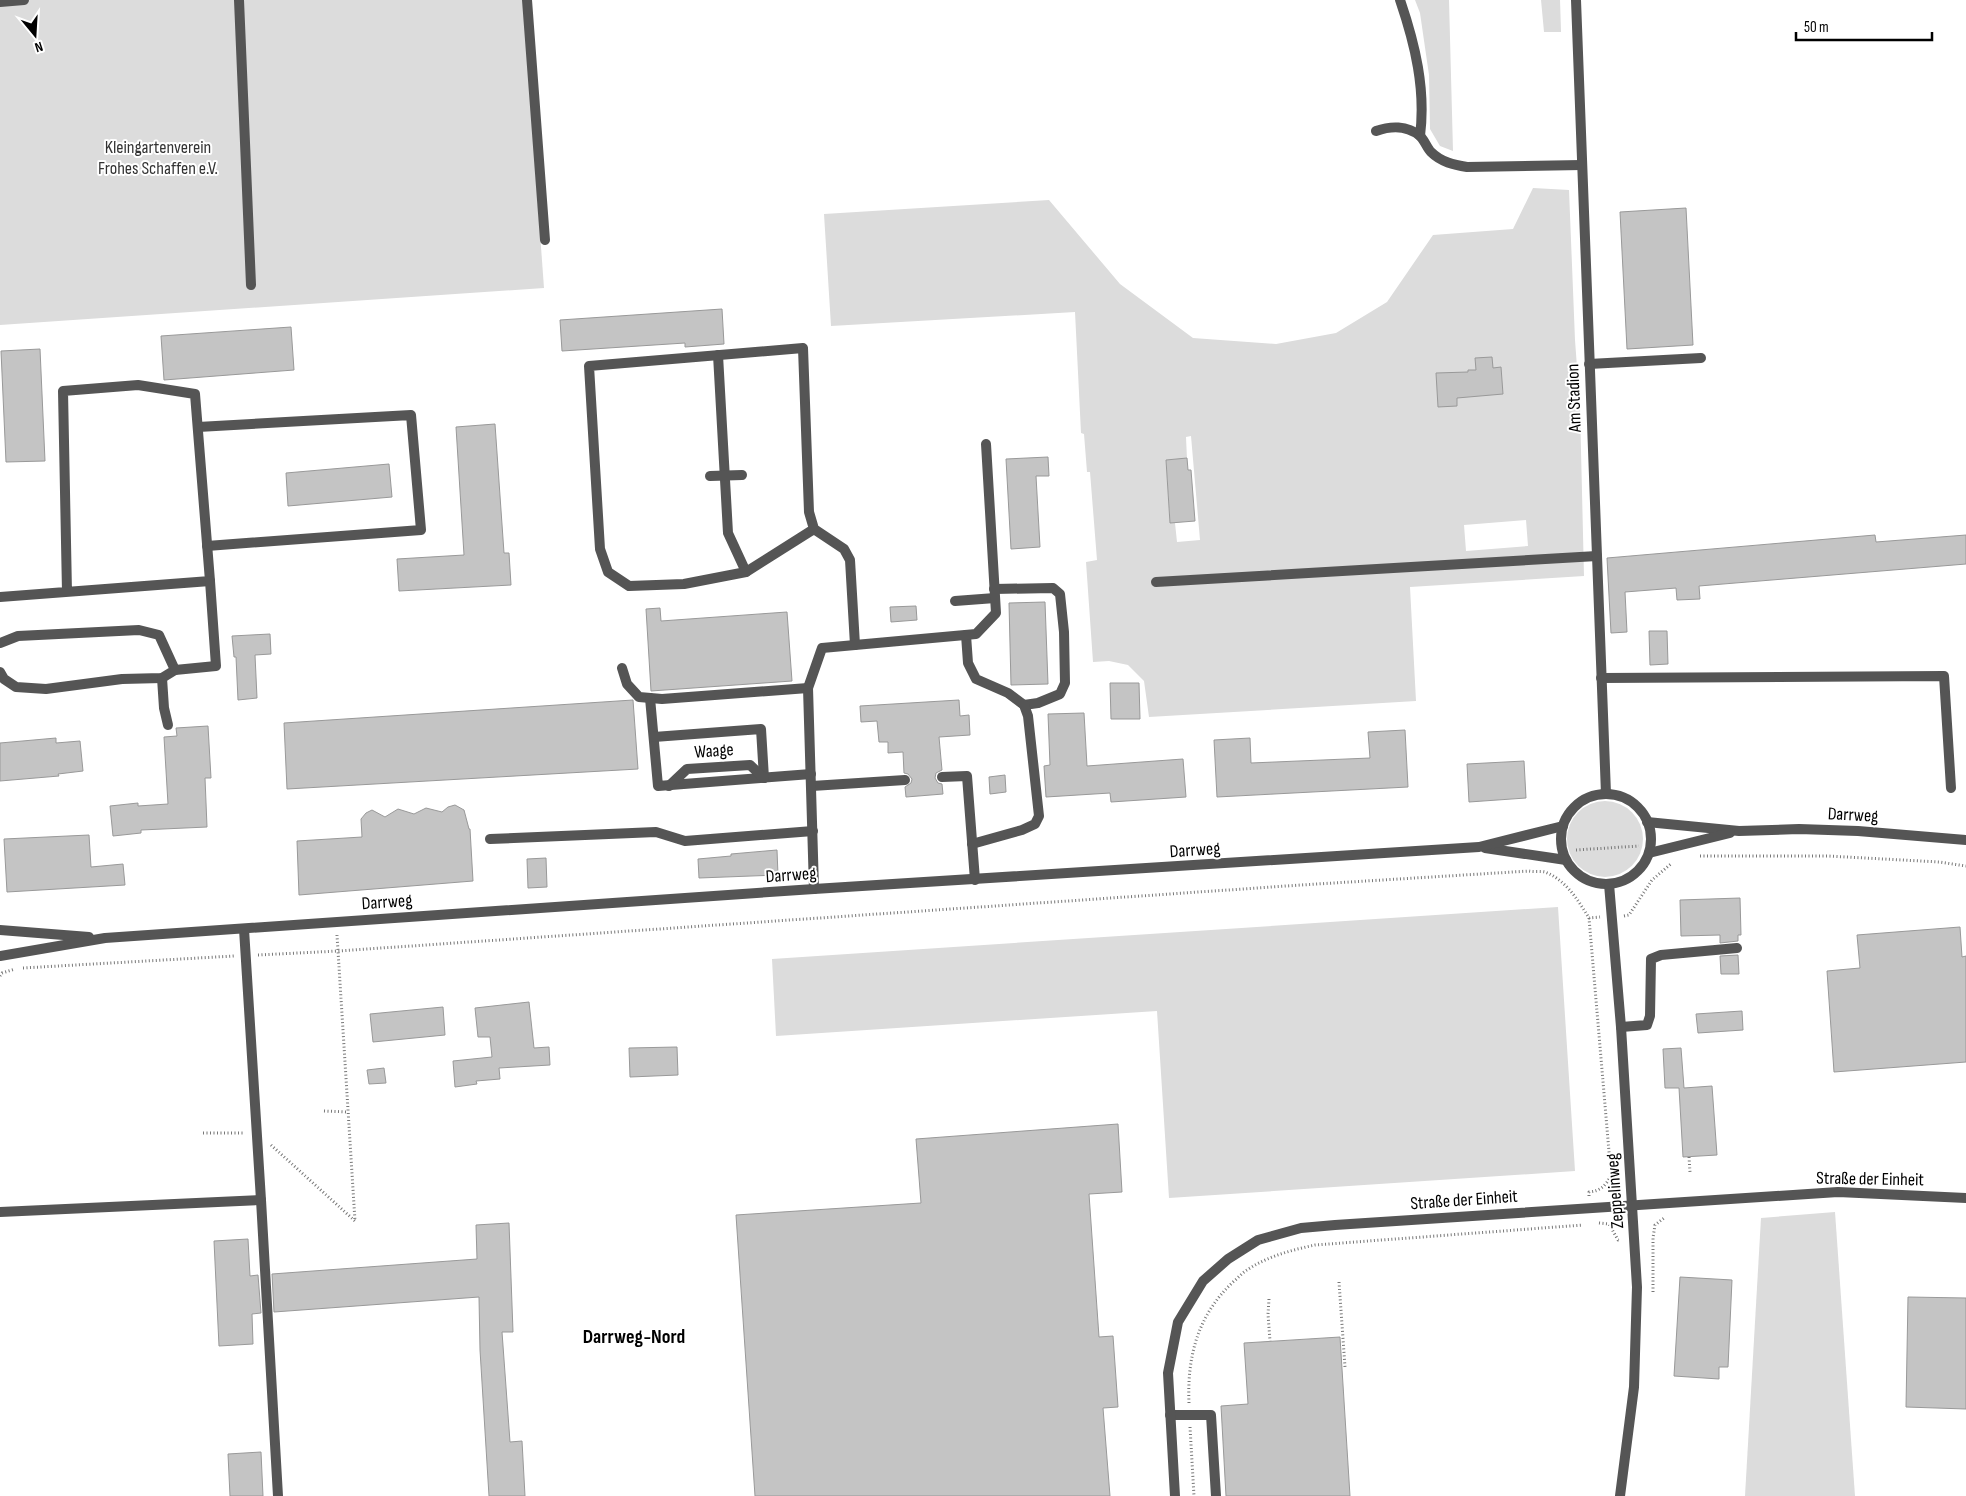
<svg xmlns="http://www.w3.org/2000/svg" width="1966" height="1496" viewBox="0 0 1966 1496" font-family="'Sofia Sans Condensed',sans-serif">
	<rect width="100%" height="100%" fill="#fff"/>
	<g fill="#dcdcdc" fill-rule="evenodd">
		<path d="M0,0H523L544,288L0,325Z"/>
		<path d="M1415,0H1449L1453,151L1440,146L1430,129L1429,75L1420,13Z"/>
		<path d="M1541,0H1560L1561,32H1544Z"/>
		<path d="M1533,188L1569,190L1575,340L1580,408L1584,576L1410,587L1416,701L1149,717L1144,681L1128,665L1109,661L1093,662L1086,562L1097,560L1090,472H1087L1084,434L1081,433L1075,312L831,326L824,214L1049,200L1120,284L1193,338L1276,344L1336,333L1387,302L1433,235L1513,229ZM1191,436L1200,540L1177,542L1175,523H1170L1166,460L1187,459L1186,437ZM1526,520L1528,546L1466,551L1464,525Z"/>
		<circle cx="1605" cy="839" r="38"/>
		<path d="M1558,907L1575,1171L1169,1198L1157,1011L776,1036L772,959Z"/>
		<path d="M1835,1212L1855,1496H1745L1761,1218Z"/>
	</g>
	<g fill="#c4c4c4" stroke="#999">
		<path d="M1686,208L1693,345L1627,349L1620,212Z"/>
		<path d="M722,309L724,344L685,347V343L562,351L560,320Z"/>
		<path d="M291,327L294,370L164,380L161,336Z"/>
		<path d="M40,349L45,461L6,462L1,351Z"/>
		<path d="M1492,357L1493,368L1501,367L1503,394L1457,398V406L1438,407L1436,373L1468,372V370H1476L1475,358Z"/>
		<path d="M495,424L504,553H509L511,585L399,591L397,559L464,555L456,427Z"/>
		<path d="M1048,457L1049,476H1036L1040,547L1011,549L1006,459Z"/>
		<path d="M1187,458L1188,470H1191L1195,521L1170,523L1166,460Z"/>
		<path d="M389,464L392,497L288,506L286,473Z"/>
		<path d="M1875,535L1876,542L1966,535V564L1699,586L1700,599L1677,600L1676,588L1625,592L1627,632L1611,633L1607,558Z"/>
		<path d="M1045,602L1048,684L1011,685L1009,603Z"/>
		<path d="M916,606L917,620L891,622L890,607Z"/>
		<path d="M660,608L661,621L787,612L792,681L651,691L646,609Z"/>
		<path d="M1649,631H1667L1668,664L1650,665Z"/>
		<path d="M270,634L271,654L255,655L257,698L238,700L236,657H234L232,636Z"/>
		<path d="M1110,683H1139L1140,719H1111Z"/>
		<path d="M633,700L638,769L287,789L284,723Z"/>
		<path d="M959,700L960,716L969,715L970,735L939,737L942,770L936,773L935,778L938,783L942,784L943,794L906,797L905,787L911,783L912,779L908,774L904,773L903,752L888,753V742H879L877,721L861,722L860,706Z"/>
		<path d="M1084,713L1087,766L1183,759L1186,797L1111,802L1110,793L1046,797L1044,766L1050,765L1048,714Z"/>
		<path d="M208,726L211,778H205L207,827L141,830V833L113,836L110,806L138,803V806L168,804L164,737L177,736L176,728Z"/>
		<path d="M1405,730L1408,787L1217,797L1214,740L1250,738L1251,763L1370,758L1368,732Z"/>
		<path d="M56,738V743L80,741L83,771L58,774L59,776L0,781V743Z"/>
		<path d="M1524,761L1526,798L1469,802L1467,764Z"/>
		<path d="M1005,775L1006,792L990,794L989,777Z"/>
		<path d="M455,805L464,810L469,829H470L473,881L299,895L297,841L362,837L361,819L366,813L372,810L385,817L398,809L414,814L426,808L442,812L448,807Z"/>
		<path d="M89,835L91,867L123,864L125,885L7,892L4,839Z"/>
		<path d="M777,850L778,875L699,878L698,859L731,856V854Z"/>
		<path d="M546,858L547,887L528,888L527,859Z"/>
		<path d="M1740,898L1741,935H1738V941L1720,943V935L1681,936L1680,900Z"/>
		<path d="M1960,927L1962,957L1966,956V1062L1834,1072L1827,971L1860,968L1857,935Z"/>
		<path d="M1738,955L1739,974H1721L1720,956Z"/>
		<path d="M529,1002L534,1048L549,1047L550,1065L499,1068L500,1079L476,1081L477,1084L455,1087L453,1061L492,1057L490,1037H478L475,1008Z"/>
		<path d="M443,1007L445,1035L373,1042L370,1014Z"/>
		<path d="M1742,1011L1743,1030L1698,1033L1696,1014Z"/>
		<path d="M677,1047L678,1075L630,1077L629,1048Z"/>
		<path d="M1681,1048L1684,1088L1712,1086L1717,1155L1683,1157L1679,1088H1665L1663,1049Z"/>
		<path d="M384,1068L386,1083L369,1084L367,1070Z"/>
		<path d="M1118,1124L1122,1192L1089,1194L1099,1337L1113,1336L1118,1407L1103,1408L1110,1496H755L736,1215L921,1203L916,1139Z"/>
		<path d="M509,1223L513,1332H502L510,1442L522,1441L525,1496H489L480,1350L479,1297L274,1312L272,1274L477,1259L476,1225Z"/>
		<path d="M248,1239L250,1276L258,1275L261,1313L252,1314L253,1344L219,1346L214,1241Z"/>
		<path d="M1680,1277L1732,1280L1728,1367H1719V1379L1674,1376Z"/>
		<path d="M1908,1297L1966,1298V1409L1906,1407Z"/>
		<path d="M1340,1337L1350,1496H1226L1221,1406L1248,1404L1244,1343Z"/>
		<path d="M261,1452L263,1496H230L228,1454Z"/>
	</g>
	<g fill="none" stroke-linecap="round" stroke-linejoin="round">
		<g stroke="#777" stroke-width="3" stroke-dasharray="1 2.5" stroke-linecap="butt">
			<path d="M1576,850L1639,846"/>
			<path d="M1700,856H1828L1939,862L1966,866"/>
			<path d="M1624,916L1629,915L1652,880L1672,863"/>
			<path d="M258,955L338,951L1301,885L1529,871C1534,872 1541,871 1545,872C1566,880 1578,900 1589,918L1600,917"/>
			<path d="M23,968L234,956"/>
			<path d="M0,976L2,973L15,969"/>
			<path d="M324,1111L348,1112"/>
			<path d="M203,1133H245"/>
			<path d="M271,1145L355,1221L337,935"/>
			<path d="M1689,1157L1690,1172"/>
			<path d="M1589,1196V1192C1600,1191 1606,1186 1611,1175L1589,918"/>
			<path d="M1599,1223L1609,1224L1618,1240H1621"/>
			<path d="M1339,1282L1345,1367"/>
			<path d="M1653,1292V1238L1655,1225L1664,1218"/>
			<path d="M1269,1299L1268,1314L1270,1341"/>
			<path d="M1189,1403C1187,1356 1198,1315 1233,1282C1238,1278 1242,1273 1247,1270C1268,1256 1292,1250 1315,1245L1583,1225"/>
			<path d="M1190,1427L1194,1496"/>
		</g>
		<g stroke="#555" stroke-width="10">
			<path d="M239,0L251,285"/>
			<path d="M527,0L545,240"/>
			<path d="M1400,0C1415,44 1426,89 1420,136"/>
			<path d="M0,2L24,0"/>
			<path d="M1376,131C1390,126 1407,125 1420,136C1425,141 1427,148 1431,152C1441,162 1454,165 1467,167L1582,165"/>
			<path d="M718,355L728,533L746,572"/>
			<path d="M1589,364L1701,358"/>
			<path d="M198,427L411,415L421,530L207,546"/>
			<path d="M710,476L742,475"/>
			<path d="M814,529L746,572L684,584L629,586L608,572L600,549L589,366L803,348L809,512L814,529L844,549L850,560L855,645"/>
			<path d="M1156,582L1597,556"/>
			<path d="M994,589L1053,588L1060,594L1064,632L1065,683L1060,694L1038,703L1024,705"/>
			<path d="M0,597L210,581L195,394L138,385L63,391L67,592"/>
			<path d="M955,601L995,598"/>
			<path d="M966,635L968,663L976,679L1008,693L1024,705L1028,716L1039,816L1035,824L1022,830L972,844"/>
			<path d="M0,643L18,636L139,630L159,635L175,670L162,678L122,679L46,689L16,687L4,679L0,672"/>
			<path d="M622,668L627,684L639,697L662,699L808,688"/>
			<path d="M175,670L216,666L210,581"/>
			<path d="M162,678L164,708L168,725"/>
			<path d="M1601,678L1944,676L1951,788"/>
			<path d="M650,698L658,786L811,774"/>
			<path d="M654,737L761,729L764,778"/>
			<path d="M942,777L967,776L975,880"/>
			<path d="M669,786L687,769L750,765L764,778"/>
			<path d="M812,786L905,780"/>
			<path d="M490,839L656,832L685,841L813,831"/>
			<path d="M814,889L808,688L822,648L976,634L996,613L986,444"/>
			<path d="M1621,1027L1647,1025L1650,1016L1651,959L1661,955L1737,948"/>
			<path d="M261,1200L278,1496"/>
			<path d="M0,1212L261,1200L244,929"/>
			<path d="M1170,1415H1211L1216,1496"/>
		</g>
		<g stroke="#555" stroke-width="10">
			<path d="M1576,0L1606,794"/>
			<circle cx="1606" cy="839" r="45"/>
			<path d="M1647,822L1739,831L1799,829L1858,831L1966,840"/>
			<path d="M1485,848L1566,860"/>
			<path d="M1649,853L1730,833"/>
			<path d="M1609,884L1621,1027L1637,1287L1634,1387L1620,1496"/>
			<path d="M0,930L89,937"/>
			<path d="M0,956L105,938L814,889L1479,847L1563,826"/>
			<path d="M1175,1496L1168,1373L1178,1322L1203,1281L1228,1259L1258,1240L1301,1228L1335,1225L1838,1192L1966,1198"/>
		</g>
	</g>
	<g text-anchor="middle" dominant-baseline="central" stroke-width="4" stroke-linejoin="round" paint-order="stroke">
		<g font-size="18" fill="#333" stroke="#fff">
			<text x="158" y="147">Kleingartenverein<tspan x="158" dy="21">Frohes Schaffen e.V.</tspan></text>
		</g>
		<g font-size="18" fill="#000" stroke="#fff">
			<text transform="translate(1574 398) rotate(-92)">Am Stadion</text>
			<text transform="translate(714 751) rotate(-4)">Waage</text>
			<text transform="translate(1853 815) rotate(3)">Darrweg</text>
			<text transform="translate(1195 850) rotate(-4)">Darrweg</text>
			<text transform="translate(791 875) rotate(-4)">Darrweg</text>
			<text transform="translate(387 902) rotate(-4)">Darrweg</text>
			<text transform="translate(1870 1179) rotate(1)">Straße der Einheit</text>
			<text transform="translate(1615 1191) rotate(-94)">Zeppelinweg</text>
			<text transform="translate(1464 1200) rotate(-4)">Straße der Einheit</text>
		</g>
		<g font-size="20" font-weight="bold" fill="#000" stroke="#fff">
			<text x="634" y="1337">Darrweg-Nord</text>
		</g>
	</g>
	<g transform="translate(35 35) rotate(162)" stroke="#ffffff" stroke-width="4" paint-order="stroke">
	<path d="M0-4L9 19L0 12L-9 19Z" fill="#000000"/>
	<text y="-8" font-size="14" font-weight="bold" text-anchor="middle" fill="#000000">N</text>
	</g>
	<path d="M1796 32v8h136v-8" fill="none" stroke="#000000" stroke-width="2.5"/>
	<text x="1804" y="32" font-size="15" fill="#000000" stroke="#ffffff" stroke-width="4" paint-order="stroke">50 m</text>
</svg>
